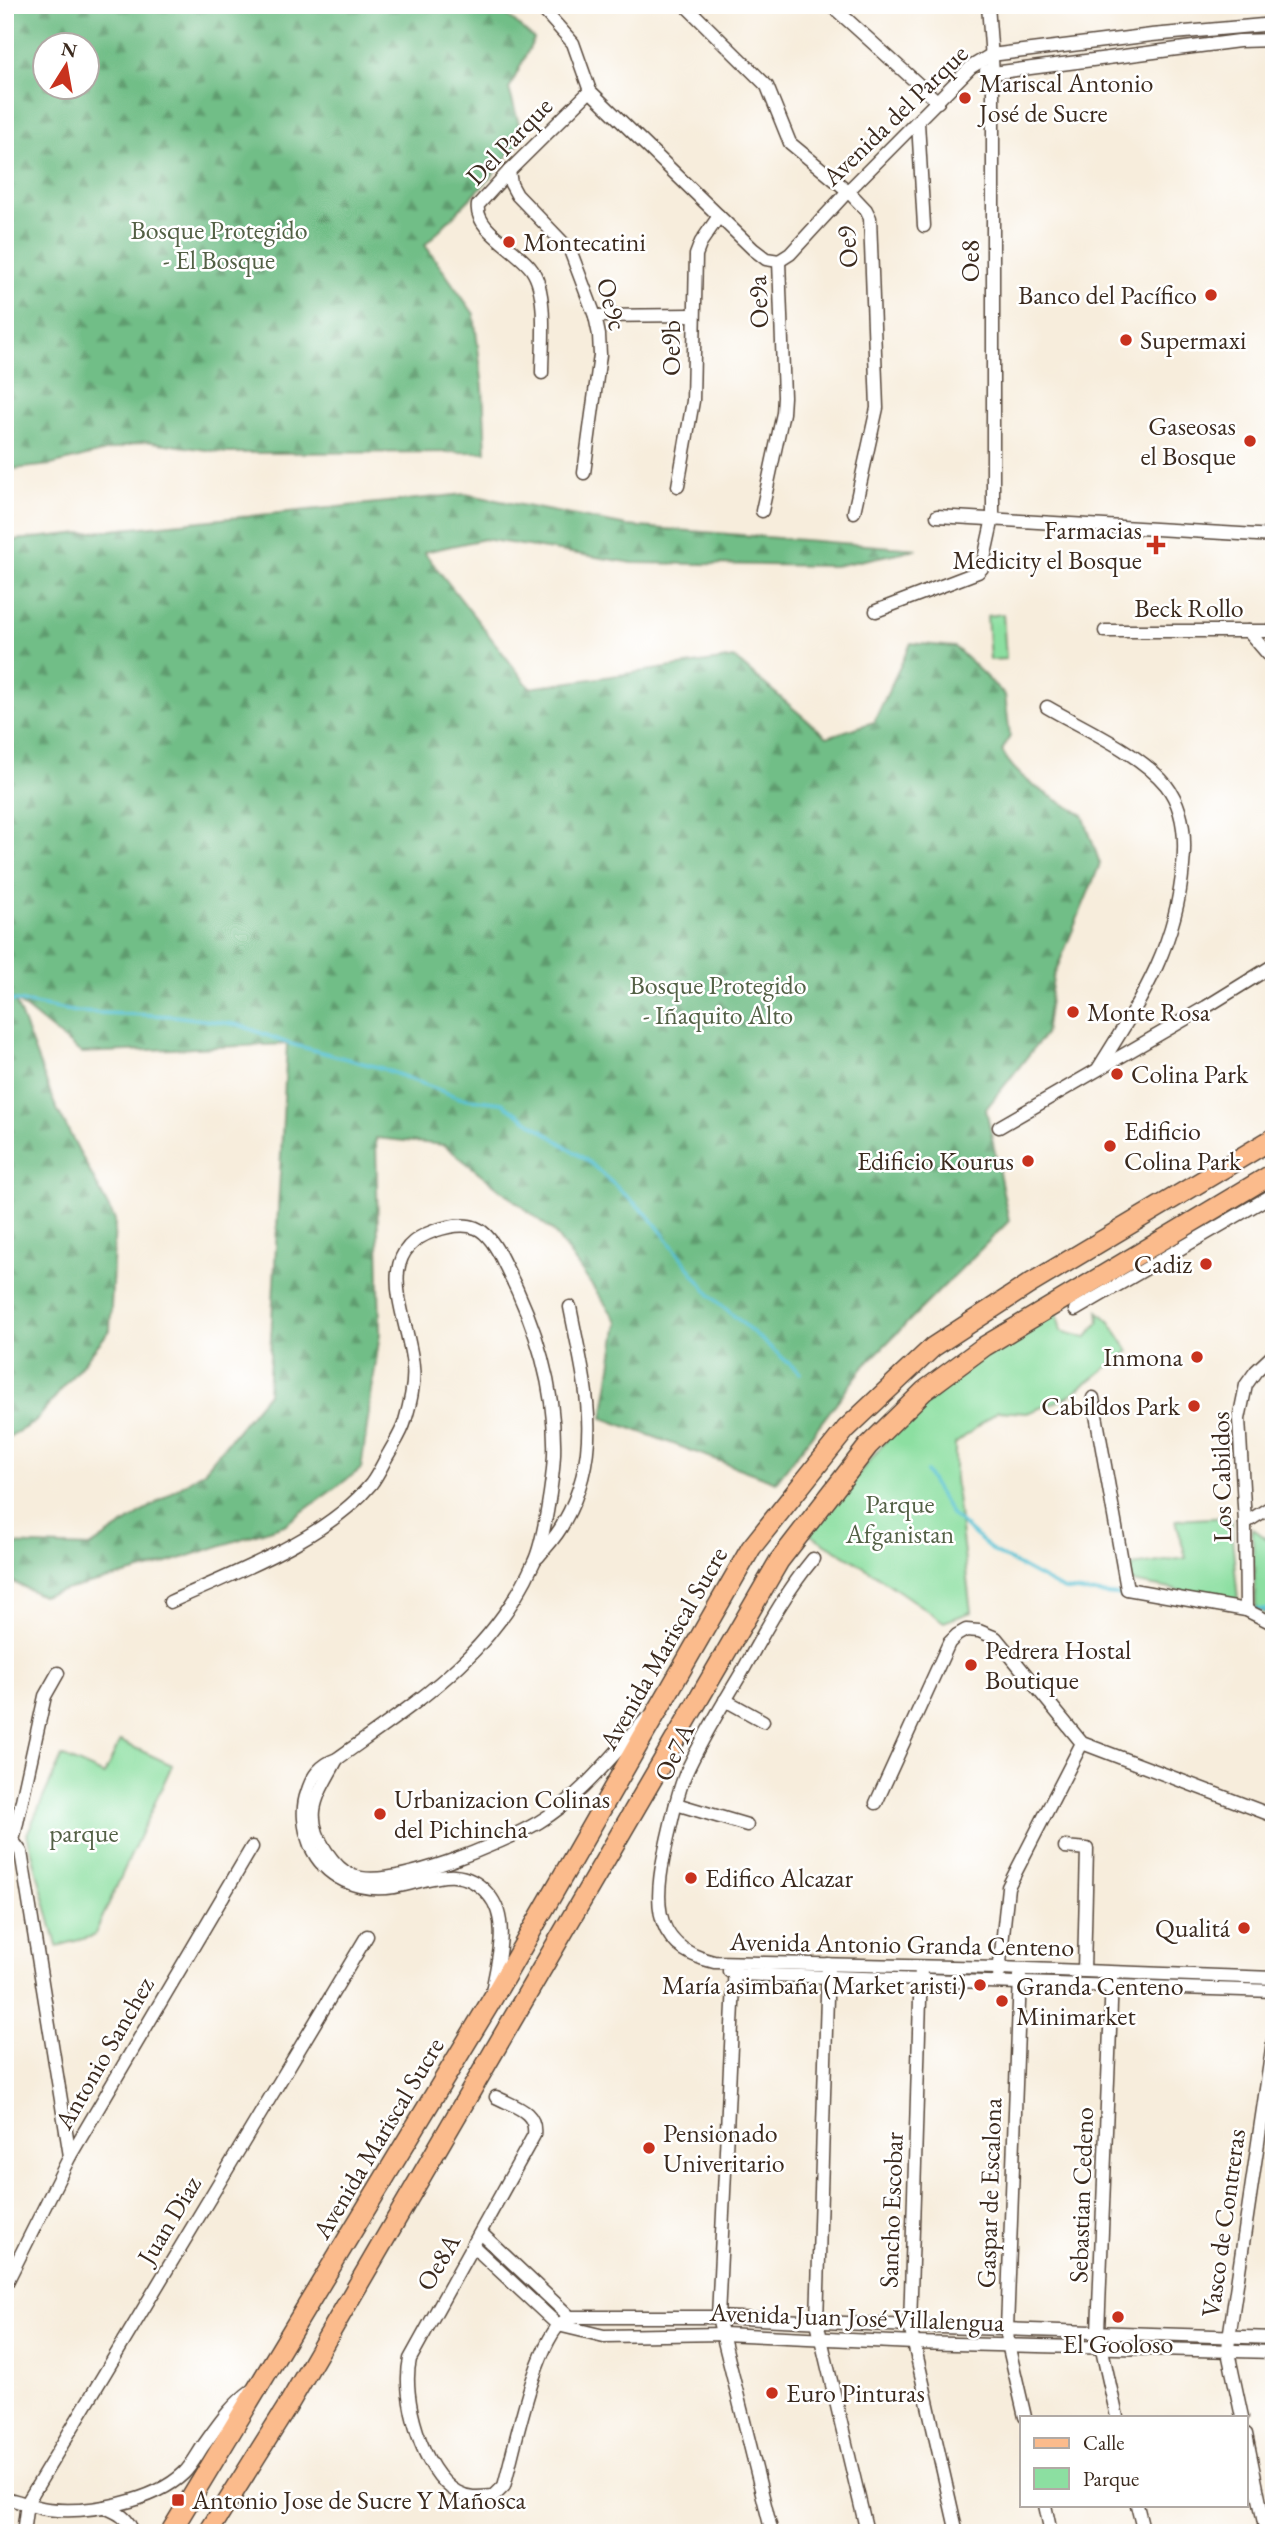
<svg xmlns="http://www.w3.org/2000/svg" width="1279" height="2538" viewBox="0 0 1279 2538" font-family="'EB Garamond',serif">
	<defs>
		<pattern id="forest-firs" width="22" height="20" patternUnits="userSpaceOnUse" patternTransform="scale(1.75)"><rect width="22" height="20" fill="#71be87"/><path d="M5 1l3.5 6h-7zM16 11l3.5 6h-7z" fill="#5e9b6e"/></pattern>
	</defs>
	<rect width="100%" height="100%" fill="#fff"/>
	<filter id="ink" filterUnits="userSpaceOnUse"><feTurbulence type="fractalNoise" baseFrequency=".0143" numOctaves="2"/><feDisplacementMap in="SourceGraphic" scale="14" xChannelSelector="R" yChannelSelector="G"/><feConvolveMatrix kernelMatrix="1 2 1 2 8 2 1 2 1" color-interpolation-filters="sRGB"/></filter>
	<filter id="wash" filterUnits="userSpaceOnUse"><feTurbulence type="fractalNoise" baseFrequency=".00686" numOctaves="4" result="noise"/><feDisplacementMap in="SourceGraphic" scale="28" xChannelSelector="R" yChannelSelector="G"/><feGaussianBlur stdDeviation="1.57" result="paint"/><feColorMatrix in="noise" values="0 0 0 0 0 0 0 0 0 0 0 0 0 0 0 0 0 1.4 0 .05"/><feComposite in="paint" operator="in"/></filter>
	<g filter="url(#wash)">
		<rect width="100%" height="100%" fill="#f7eddc"/>
		<g fill="url(#forest-firs)" stroke="#567452" stroke-width="2" fill-rule="evenodd">
			<path d="M5,5H495L534,39L509,89L523,138L489,179L425,245L474,314L483,388L486,452L227,453L145,441L51,465L5,470ZM46,46H88V88H46Z"/>
			<path d="M465,494L627,526L917,549L835,566L633,563L484,539L424,552L530,688L734,658L827,737L874,722L911,643L955,647L1005,695L1010,736L1002,751C1018,782 1054,798 1083,815L1100,864L1053,978L1045,1034L986,1109L1009,1221L865,1365L776,1482L603,1418L618,1322L553,1231L444,1145L376,1138L380,1333L361,1469L284,1525L152,1568L42,1596L5,1578V1544L90,1547L204,1471L268,1393L287,1044L81,1053L15,1000L55,1105L115,1220L110,1330L35,1422L5,1439V541Z"/>
		</g>
		<g fill="#8cdfa1" stroke="#648460" stroke-width="2">
			<path d="M1003,614L1006,659L990,660L987,616Z"/>
			<path d="M1055,1305L1061,1331L1086,1338L1099,1322L1098,1311L1110,1322L1129,1351L1066,1398L1027,1413L998,1411L955,1444V1479L971,1612L944,1622L858,1563L809,1534L888,1438L973,1363Z"/>
			<path d="M1230,1517L1238,1601L1126,1581L1125,1567L1186,1558L1176,1520Z"/>
			<path d="M1252,1528L1274,1544V1618L1256,1609Z"/>
			<path d="M120,1741L172,1765L94,1936L57,1946L27,1834L62,1756L104,1775Z"/>
		</g>
		<g fill="none" stroke-linecap="round" stroke-linejoin="round">
			<g stroke="#58c2d4" stroke-width="3.5">
				<path d="M5,999L77,1012L174,1016L240,1025L287,1043L381,1068L460,1098L502,1103L589,1162L650,1217L711,1296L800,1373"/>
				<path d="M926,1472L951,1514L994,1552L1064,1590L1152,1599"/>
				<path d="M1254,1609L1274,1611"/>
			</g>
		</g>
	</g>
	<g filter="url(#ink)">
		<g fill="none" stroke-linecap="round" stroke-linejoin="round">
			<g stroke="#57473a" stroke-width="15">
				<g id="street">
					<path d="M539,5L573,43L590,91L753,249L766,259L779,261"/>
					<path d="M685,5L767,86L790,143L848,191L866,210L870,218L877,408L854,512"/>
					<path d="M831,5L938,102"/>
					<path d="M986,71L993,73L1239,41L1274,40"/>
					<path d="M918,122L924,226"/>
					<path d="M509,171L511,184L517,195L570,250L595,316L599,335L600,355L584,473"/>
					<path d="M779,261L790,254L848,191L971,67L991,55L1152,35L1274,24"/>
					<path d="M595,316L693,315"/>
					<path d="M542,373C542,345 548,293 532,270C519,250 474,230 478,205L509,171L590,91"/>
					<path d="M678,486L693,401L696,255L701,242L719,216"/>
					<path d="M762,511L783,413L784,397L779,261"/>
					<path d="M937,516L1274,536"/>
					<path d="M876,611L978,572L982,568L993,518V73L988,5"/>
					<path d="M1105,631H1274"/>
					<path d="M1248,631L1274,661"/>
					<path d="M1047,707C1083,728 1140,753 1166,785C1184,808 1186,838 1183,866C1176,948 1140,1001 1098,1069"/>
					<path d="M999,1127L1206,1007L1274,965"/>
					<path d="M1075,1310L1274,1194"/>
					<path d="M1093,1398L1127,1589L1246,1610L1274,1624"/>
					<path d="M1245,1523L1274,1505"/>
					<path d="M538,1557C547,1546 558,1535 564,1522C605,1449 585,1384 570,1307"/>
					<path d="M813,1559C784,1594 764,1633 742,1672C722,1706 701,1739 685,1775C677,1794 673,1816 668,1837C656,1890 645,1946 714,1962L999,1968L1274,1978"/>
					<path d="M170,1602C234,1573 326,1539 371,1484C378,1475 383,1463 389,1453C395,1442 402,1432 405,1421C410,1404 415,1385 413,1367C410,1320 369,1253 434,1231C446,1227 464,1223 476,1228C489,1233 499,1252 505,1265C535,1323 556,1389 554,1455C553,1479 544,1541 534,1562C492,1656 418,1701 337,1759C320,1765 312,1776 307,1793C301,1809 304,1829 310,1845C324,1878 359,1893 394,1887C427,1882 460,1861 488,1894C511,1920 497,1962 492,1992"/>
					<path d="M1246,1610L1245,1523L1239,1419L1246,1385L1256,1371L1274,1354"/>
					<path d="M725,1700L763,1721"/>
					<path d="M337,1759C319,1794 301,1812 326,1851C332,1860 342,1872 353,1876C392,1890 503,1843 539,1822C581,1797 613,1754 646,1719"/>
					<path d="M876,1803L949,1643L957,1635L966,1630L979,1631L996,1638L1082,1743L1274,1816"/>
					<path d="M676,1804L747,1825"/>
					<path d="M13,1841L21,1852L70,2156"/>
					<path d="M13,1841L45,1696L58,1673"/>
					<path d="M1065,1847L1087,1849L1084,1971"/>
					<path d="M735,1963L718,2317L772,2533"/>
					<path d="M828,1964L817,2322L867,2532"/>
					<path d="M921,1967L910,2326L957,2533"/>
					<path d="M729,1971L735,1974L1274,1991"/>
					<path d="M999,1973L1008,1887L1082,1743"/>
					<path d="M1020,1976L1007,2329L1008,2344L1025,2417"/>
					<path d="M1112,1979L1098,2332L1117,2417"/>
					<path d="M496,2097C515,2107 537,2111 534,2135L410,2359C401,2396 422,2472 457,2492C469,2499 481,2497 494,2496L504,2486C514,2451 536,2339 564,2321"/>
					<path d="M481,2233L570,2317H718L910,2326L1274,2338"/>
					<path d="M472,2245L558,2325L604,2336L723,2334L914,2343L1274,2352"/>
					<path d="M5,2286L70,2156L252,1847"/>
					<path d="M1242,2417L1228,2352L1229,2338L1274,2035"/>
					<path d="M1246,2434L1266,2533"/>
					<path d="M5,2498C19,2501 33,2507 47,2509C88,2514 154,2502 184,2473C192,2465 197,2455 203,2446C218,2425 231,2405 252,2390"/>
					<path d="M1045,2505L1051,2533"/>
					<path d="M1137,2505L1144,2533"/>
					<path d="M104,2507C118,2513 128,2517 133,2533"/>
					<path d="M23,2533L27,2503L367,1936"/>
				</g>
			</g>
			<g stroke="#57473a" stroke-width="22">
				<g id="primary">
					<path d="M170,2533L490,2003L751,1548L846,1429L933,1347L1028,1285L1274,1138"/>
					<path d="M208,2533L287,2407L779,1561L868,1446L924,1391L985,1346L1274,1173"/>
				</g>
			</g>
			<use href="#street" stroke="#fff" stroke-width="12"/>
			<use href="#primary" stroke="#fbbb8c" stroke-width="19"/>
		</g>
	</g>
	<g fill="#c8321e" stroke="#fff" stroke-width="2.5">
		<circle cx="965" cy="98" r="7"/>
		<circle cx="509" cy="242" r="7"/>
		<circle cx="1211" cy="295" r="7"/>
		<circle cx="1126" cy="340" r="7"/>
		<circle cx="1250" cy="441" r="7"/>
		<path d="M1152.5 534.5h7v7h7v7h-7v7h-7v-7h-7v-7h7z"/>
		<circle cx="1073" cy="1012" r="7"/>
		<circle cx="1117" cy="1074" r="7"/>
		<circle cx="1110" cy="1146" r="7"/>
		<circle cx="1028" cy="1161" r="7"/>
		<circle cx="1206" cy="1264" r="7"/>
		<circle cx="1197" cy="1357" r="7"/>
		<circle cx="1194" cy="1406" r="7"/>
		<circle cx="971" cy="1665" r="7"/>
		<circle cx="380" cy="1814" r="7"/>
		<circle cx="691" cy="1878" r="7"/>
		<circle cx="1244" cy="1928" r="7"/>
		<circle cx="980" cy="1985" r="7"/>
		<circle cx="1002" cy="2001" r="7"/>
		<circle cx="649" cy="2148" r="7"/>
		<circle cx="1118" cy="2317" r="7"/>
		<circle cx="772" cy="2393" r="7"/>
		<rect x="171" y="2493" width="14" height="14" rx="3.5"/>
	</g>
	<g text-anchor="middle" dominant-baseline="central" stroke-width="5" stroke-linejoin="round" paint-order="stroke">
		<g font-size="26" fill="#3b2a1e" stroke="#fff" text-anchor="start">
			<text x="979" y="83">Mariscal Antonio<tspan x="979" dy="30">José de Sucre</tspan></text>
			<text x="523" y="242">Montecatini</text>
			<text x="1197" y="295" text-anchor="end">Banco del Pacífico</text>
			<text x="1140" y="340">Supermaxi</text>
			<text x="1236" y="426" text-anchor="end">Gaseosas<tspan x="1236" dy="30">el Bosque</tspan></text>
			<text x="1142" y="530" text-anchor="end">Farmacias<tspan x="1142" dy="30">Medicity el Bosque</tspan></text>
			<text x="1087" y="1012">Monte Rosa</text>
			<text x="1131" y="1074">Colina Park</text>
			<text x="1124" y="1131">Edificio<tspan x="1124" dy="30">Colina Park</tspan></text>
			<text x="1014" y="1161" text-anchor="end">Edificio Kourus</text>
			<text x="1192" y="1264" text-anchor="end">Cadiz</text>
			<text x="1183" y="1357" text-anchor="end">Inmona</text>
			<text x="1180" y="1406" text-anchor="end">Cabildos Park</text>
			<text x="985" y="1650">Pedrera Hostal<tspan x="985" dy="30">Boutique</tspan></text>
			<text x="394" y="1799">Urbanizacion Colinas<tspan x="394" dy="30">del Pichincha</tspan></text>
			<text x="705" y="1878">Edifico Alcazar</text>
			<text x="1230" y="1928" text-anchor="end">Qualitá</text>
			<text x="966" y="1985" text-anchor="end">María asimbaña (Market aristi)</text>
			<text x="1016" y="1986">Granda Centeno<tspan x="1016" dy="30">Minimarket</tspan></text>
			<text x="663" y="2133">Pensionado<tspan x="663" dy="30">Univeritario</tspan></text>
			<text x="1118" y="2344" text-anchor="middle">El Gooloso</text>
			<text x="786" y="2393">Euro Pinturas</text>
			<text x="192" y="2500">Antonio Jose de Sucre Y Mañosca</text>
		</g>
		<g font-size="26" fill="#3b2a1e" stroke="#fff">
			<text transform="translate(895 115) rotate(-44)">Avenida del Parque</text>
			<text transform="translate(509 141) rotate(-46)">Del Parque</text>
			<text transform="translate(847 247) rotate(-95)">Oe9</text>
			<text transform="translate(970 261) rotate(-90)">Oe8</text>
			<text transform="translate(758 302) rotate(-93)">Oe9a</text>
			<text transform="translate(612 304) rotate(75)">Oe9c</text>
			<text transform="translate(671 348) rotate(-90)">Oe9b</text>
			<text x="1189" y="608">Beck Rollo</text>
			<text transform="translate(1221 1477) rotate(-91)">Los Cabildos</text>
			<text transform="translate(663 1648) rotate(-60)">Avenida Mariscal Sucre</text>
			<text transform="translate(674 1752) rotate(-65)">Oe7A</text>
			<text transform="translate(902 1944) rotate(1)">Avenida Antonio Granda Centeno</text>
			<text transform="translate(104 2053) rotate(-60)">Antonio Sanchez</text>
			<text transform="translate(378 2138) rotate(-59)">Avenida Mariscal Sucre</text>
			<text transform="translate(989 2193) rotate(-88)">Gaspar de Escalona</text>
			<text transform="translate(1081 2195) rotate(-88)">Sebastian Cedeno</text>
			<text transform="translate(891 2210) rotate(-88)">Sancho Escobar</text>
			<text transform="translate(169 2220) rotate(-59)">Juan Diaz</text>
			<text transform="translate(1223 2223) rotate(-82)">Vasco de Contreras</text>
			<text transform="translate(438 2262) rotate(-60)">Oe8A</text>
			<text transform="translate(857 2317) rotate(2)">Avenida Juan José Villalengua</text>
		</g>
		<g font-size="26" fill="#536045" stroke="#fff">
			<text x="219" y="230">Bosque Protegido<tspan x="219" dy="30">- El Bosque</tspan></text>
			<text x="718" y="985">Bosque Protegido<tspan x="718" dy="30">- Iñaquito Alto</tspan></text>
			<text x="900" y="1504">Parque<tspan x="900" dy="30">Afganistan</tspan></text>
			<text x="84" y="1833">parque</text>
		</g>
	</g>
	<rect width="1279" height="2538" fill="none" stroke="#fff" stroke-width="28"/>
	<rect x="1020" y="2416" width="228" height="91" fill="#ffffff" stroke="#b1aaa5" stroke-width="2"/>
	<rect x="1034" y="2438" width="35" height="10" fill="#fbbb8c" stroke="#b1aaa5" stroke-width="2"/>
	<text x="1083" y="2450" font-size="21" fill="#3b2a1e">Calle</text>
	<rect x="1034" y="2468" width="35" height="21" fill="#8cdfa1" stroke="#b1aaa5" stroke-width="2"/>
	<text x="1083" y="2486" font-size="21" fill="#3b2a1e">Parque</text>
	<g transform="translate(66 66) rotate(11)"><circle r="33" fill="#ffffff" stroke="#b1aaa5" stroke-width="2"/>
	<path d="M0-5L12 26L0 18L-12 26Z" fill="#c8321e"/>
	<text y="-10" font-size="19" font-weight="bold" text-anchor="middle" fill="#3b2a1e">N</text>
	</g>
</svg>
